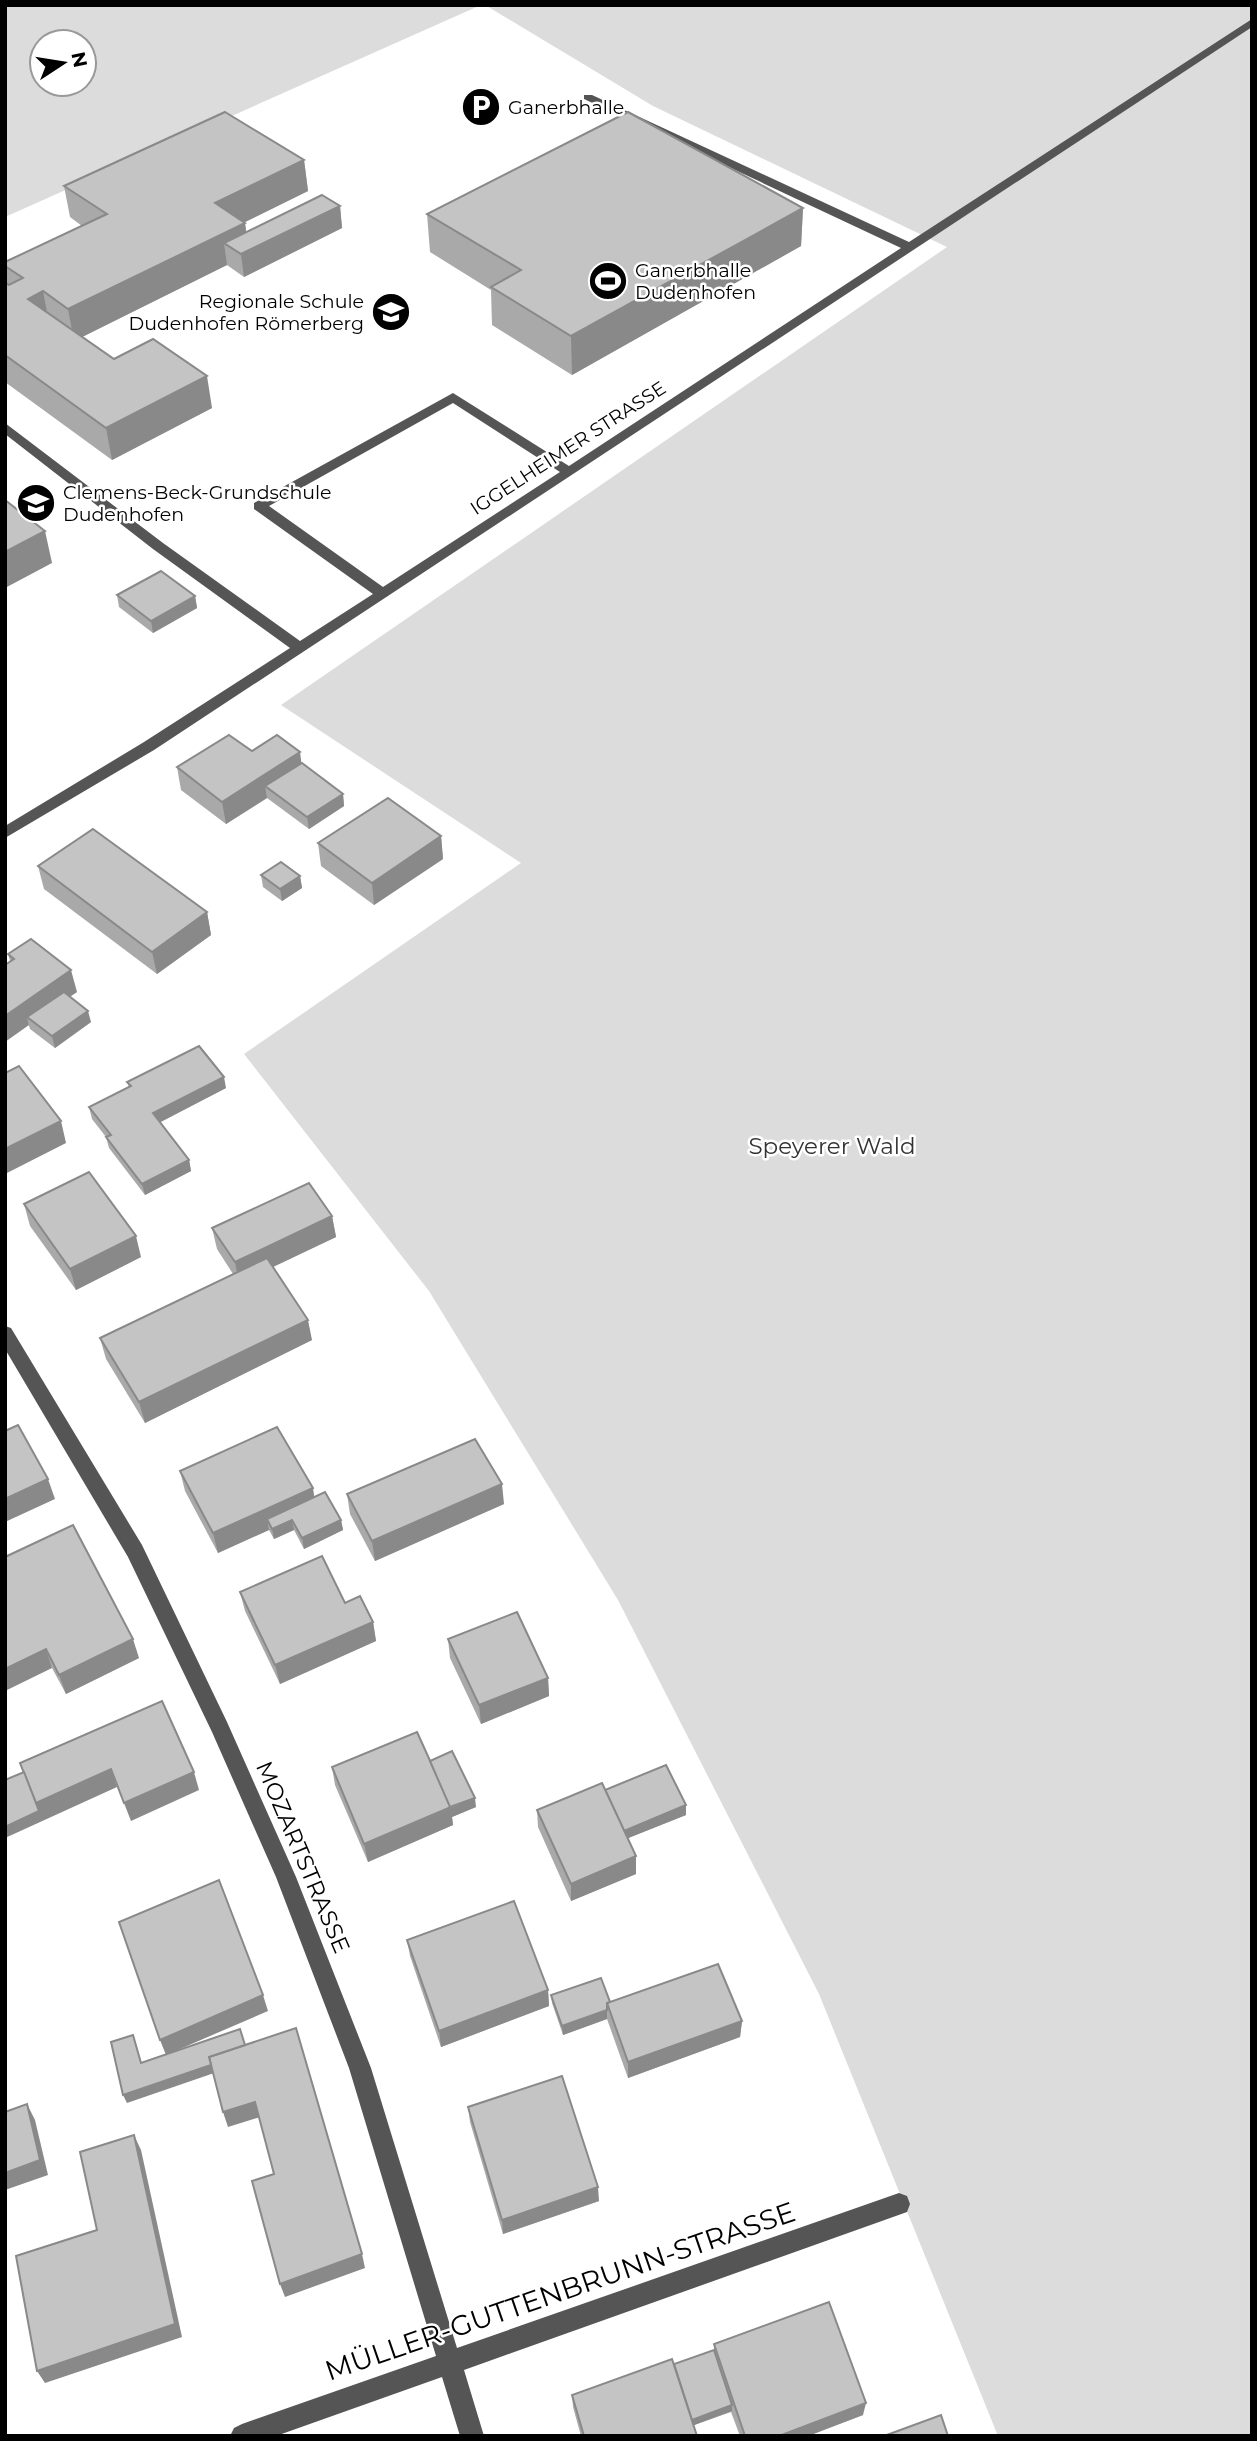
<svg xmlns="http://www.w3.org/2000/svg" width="1257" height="2441" viewBox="0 0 1257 2441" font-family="Montserrat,sans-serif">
	<rect width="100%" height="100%" fill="#fff"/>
	<g fill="#dcdcdc" fill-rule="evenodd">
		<path d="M5,5H481L5,217ZM42,42H84V84H42Z"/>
		<path d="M485,5H1252V2436H998L819,1994L618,1600L429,1291L244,1054L521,863L281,705L947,247L653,106Z"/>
	</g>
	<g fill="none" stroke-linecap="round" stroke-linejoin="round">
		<g fill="#555" fill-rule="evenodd">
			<path d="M1252,19V27L154,750L5,838V826L144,742L290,648L153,549L5,434V423L163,543L300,641L373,594L254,509V503L453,393L569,466L901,248L584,99V95H592L909,242ZM453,403L560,472L383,587L269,506Z"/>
			<path d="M5,1326L11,1328L142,1545L227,1722L296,1877L371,2068L457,2348L899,2193L907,2196L910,2204L907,2212L464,2370L484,2436H460L442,2377L276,2436H230L234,2428L242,2424L436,2356L349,2068L276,1877L212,1732L128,1557L5,1349Z"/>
		</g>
	</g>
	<g fill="#a9a9a9">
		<path d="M304,160L308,191L244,222L245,223L246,232L340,206L342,228L244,277L227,265L82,337L114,359L212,408L112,460L5,382V283L6,284L5,262L82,226L70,217L64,186Z"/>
		<path d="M803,208L801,246L572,375L492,325L491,290L430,252L427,214Z"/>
		<path d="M117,595L195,596L197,608L153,633L119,607Z"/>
		<path d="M252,751L302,763L343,794L344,806L309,829L267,798L226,824L181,790L177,767Z"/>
		<path d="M441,836L443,859L374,905L321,866L318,843Z"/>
		<path d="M38,866L207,912L211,935L157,974L44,889Z"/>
		<path d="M261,875L300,876L302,888L282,901L263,887Z"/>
		<path d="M8,954L77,992L70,996L91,1022L55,1048L30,1029Z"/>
		<path d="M127,1082L226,1088L160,1122L189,1160L191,1171L145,1195L109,1148L106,1137L92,1119L89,1107L129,1087Z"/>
		<path d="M24,1204L141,1257L76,1290L30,1226Z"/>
		<path d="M332,1216L336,1237L273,1267L312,1340L145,1423L106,1359L100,1338L233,1274L217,1249L212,1228Z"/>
		<path d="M180,1471L314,1497L341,1520L343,1530L304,1549L294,1530L274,1539L269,1530L218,1553L185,1491Z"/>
		<path d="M347,1494L504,1504L375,1561L350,1514Z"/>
		<path d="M5,1557L139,1658L66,1694L52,1668Z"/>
		<path d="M240,1592L345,1603L373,1622L376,1641L280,1684L245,1611Z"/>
		<path d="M448,1639L548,1678L549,1696L481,1724L450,1658Z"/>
		<path d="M430,1761L476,1807L452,1817L453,1825L368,1862L335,1785L332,1767Z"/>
		<path d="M605,1791L686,1815L628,1838L636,1874L571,1901L538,1827L537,1810Z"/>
		<path d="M407,1940L548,1990L549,2006L441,2047L410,1956Z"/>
		<path d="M551,1995L742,2021L740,2037L628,2078L607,2019L563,2035L552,2003Z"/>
		<path d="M468,2107L599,2201L503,2234L470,2122Z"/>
		<path d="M714,2344L863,2415L808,2436H740L731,2412L694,2425L697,2436H581L573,2407L572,2395L674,2364L714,2350Z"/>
	</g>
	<g fill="#898989">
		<path d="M304,160L308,191L219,235L215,203Z"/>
		<path d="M340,206L342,228L244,277L241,254L224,243L227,265L74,341L68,309L245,223L249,251Z"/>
		<path d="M803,208L801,246L572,375L571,336Z"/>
		<path d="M43,291L49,323L28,299Z"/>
		<path d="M207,376L212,408L112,460L106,428Z"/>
		<path d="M45,531L52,563L5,588V552Z"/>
		<path d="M195,596L197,608L153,633L151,621Z"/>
		<path d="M300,752L303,775L265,786L267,798L226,824L222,802Z"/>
		<path d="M343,794L344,806L309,829L307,817Z"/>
		<path d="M441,836L443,859L374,905L372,883Z"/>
		<path d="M300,876L302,888L282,901L280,889Z"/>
		<path d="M207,912L211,935L157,974L152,952Z"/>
		<path d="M71,970L77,992L34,1022L27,1017L29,1025L5,1042V1016Z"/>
		<path d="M88,1011L91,1022L55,1048L52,1036Z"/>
		<path d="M224,1077L226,1088L155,1125L153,1113Z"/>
		<path d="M61,1121L66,1143L5,1174V1149Z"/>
		<path d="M189,1160L191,1171L145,1195L142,1184Z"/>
		<path d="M332,1216L336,1237L239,1283L235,1262Z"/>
		<path d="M136,1236L141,1257L76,1290L70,1269Z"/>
		<path d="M308,1320L312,1340L145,1423L139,1402Z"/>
		<path d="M48,1479L55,1499L5,1522V1499Z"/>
		<path d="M502,1484L504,1504L375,1561L372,1541Z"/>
		<path d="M313,1488L316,1508L267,1519L269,1530L218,1553L213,1533Z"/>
		<path d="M292,1520L294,1530L274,1539L272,1529Z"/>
		<path d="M341,1520L343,1530L304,1549L302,1538Z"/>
		<path d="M373,1622L376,1641L280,1684L275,1665Z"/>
		<path d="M133,1639L139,1658L66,1694L59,1675Z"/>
		<path d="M46,1649L52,1668L5,1691V1669Z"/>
		<path d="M548,1678L549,1696L481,1724L479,1705Z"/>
		<path d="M111,1769L117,1787L5,1838V1827L24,1772Z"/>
		<path d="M194,1772L199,1790L131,1821L124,1803Z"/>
		<path d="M475,1798L476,1807L452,1817L453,1825L368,1862L364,1844Z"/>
		<path d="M686,1805V1815L621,1841V1832Z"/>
		<path d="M636,1856V1874L571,1901V1884Z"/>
		<path d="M548,1990L549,2006L441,2047L439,2031Z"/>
		<path d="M263,1995L268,2011L166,2055L160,2040Z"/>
		<path d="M607,2010V2019L563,2035L562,2026Z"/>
		<path d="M742,2021L740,2037L628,2078V2062Z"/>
		<path d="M247,2053L249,2061L127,2103L123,2095Z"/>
		<path d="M255,2102L260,2117L228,2127L223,2112Z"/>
		<path d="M27,2104L35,2120L48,2175L5,2190V2173Z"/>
		<path d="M134,2135L141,2150L182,2337L45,2383L37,2371L175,2324Z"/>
		<path d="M598,2187L599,2201L503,2234L502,2220Z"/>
		<path d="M362,2254L365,2268L285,2297L280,2284Z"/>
		<path d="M866,2403L863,2415L808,2436H779Z"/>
		<path d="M732,2405V2411L689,2427L690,2420Z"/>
	</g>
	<g fill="#c4c4c4" stroke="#898989" stroke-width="2">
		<path d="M225,112L304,160L215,203L245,223L68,309L43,291L28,299L114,359L153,339L207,376L106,428L5,355V283L9,285L23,278L5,266V262L107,214L64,186Z"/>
		<path d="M628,112L803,208L571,336L491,287L521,270L427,214Z"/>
		<path d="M322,195L340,206L241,254L224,243Z"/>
		<path d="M5,500L45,531L5,552Z"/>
		<path d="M161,571L195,596L151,621L117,595Z"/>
		<path d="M229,735L252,751L277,735L300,752L222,802L177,767Z"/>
		<path d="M302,763L343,794L307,817L265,786Z"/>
		<path d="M388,798L441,836L372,883L318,843Z"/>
		<path d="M93,829L207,912L152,952L38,866Z"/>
		<path d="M281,862L300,876L280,889L261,875Z"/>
		<path d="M31,939L71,970L5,1016V965L14,959L8,954Z"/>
		<path d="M64,992L88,1011L52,1036L27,1017Z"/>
		<path d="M199,1046L224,1077L153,1113L189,1160L142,1184L106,1137L111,1135L89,1107L131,1086L127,1082Z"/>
		<path d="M19,1066L61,1121L5,1149V1073Z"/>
		<path d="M89,1172L136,1236L70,1269L24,1204Z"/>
		<path d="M309,1183L332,1216L235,1262L212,1228Z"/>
		<path d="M267,1258L308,1320L139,1402L100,1338Z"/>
		<path d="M18,1425L48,1479L5,1499V1431Z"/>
		<path d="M277,1427L313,1488L213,1533L180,1471Z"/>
		<path d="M475,1439L502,1484L372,1541L347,1494Z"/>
		<path d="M325,1492L341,1520L302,1538L292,1520L272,1529L267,1519Z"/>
		<path d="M73,1525L133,1639L59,1675L46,1649L5,1669V1557Z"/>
		<path d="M322,1556L345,1603L360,1596L373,1622L275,1665L240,1592Z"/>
		<path d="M517,1612L548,1678L479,1705L448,1639Z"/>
		<path d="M162,1701L194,1772L124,1803L111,1769L36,1803L20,1763Z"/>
		<path d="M417,1732L451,1807L364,1844L332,1767Z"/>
		<path d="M452,1751L475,1798L450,1807L430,1761Z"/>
		<path d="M666,1765L686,1805L624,1831L605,1790Z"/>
		<path d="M24,1772L39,1811L5,1827V1780Z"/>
		<path d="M602,1783L636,1856L571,1884L537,1810Z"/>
		<path d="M219,1880L263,1995L160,2040L119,1922Z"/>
		<path d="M514,1901L548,1990L439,2031L407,1940Z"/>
		<path d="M718,1964L742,2021L628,2062L607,2003Z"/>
		<path d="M601,1978L610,2002L607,2003V2010L562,2026L551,1995Z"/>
		<path d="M296,2028L362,2254L280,2284L252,2181L274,2174L255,2102L223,2112L209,2057Z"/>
		<path d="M240,2029L245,2045L209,2057L211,2065L123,2095L111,2042L133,2035L141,2063Z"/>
		<path d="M562,2076L598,2187L502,2220L468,2107Z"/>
		<path d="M27,2104L40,2160L5,2173V2112Z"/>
		<path d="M134,2135L175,2324L37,2371L16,2256L97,2230L80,2152Z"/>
		<path d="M829,2302L866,2403L779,2436H745L714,2344Z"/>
		<path d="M714,2350L732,2405L692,2420L674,2364Z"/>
		<path d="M672,2359L697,2436H584L572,2395Z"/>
		<path d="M941,2415L948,2436H884Z"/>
	</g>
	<defs>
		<g id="parking-disc" transform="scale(2.0125)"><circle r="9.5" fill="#000" stroke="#fff"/><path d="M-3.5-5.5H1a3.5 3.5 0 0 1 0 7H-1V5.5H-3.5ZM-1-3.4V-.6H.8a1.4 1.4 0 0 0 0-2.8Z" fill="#fff"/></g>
		<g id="stadium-disc" transform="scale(2.0125)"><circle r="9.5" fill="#000" stroke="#fff"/><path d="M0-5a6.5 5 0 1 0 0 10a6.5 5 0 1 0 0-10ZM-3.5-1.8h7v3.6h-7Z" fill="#fff"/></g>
		<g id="school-disc" transform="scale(2.0125)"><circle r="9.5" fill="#000" stroke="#fff"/><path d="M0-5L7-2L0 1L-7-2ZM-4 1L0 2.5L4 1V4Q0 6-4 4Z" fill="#fff"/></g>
	</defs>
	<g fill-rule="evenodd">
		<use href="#parking-disc" x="481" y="107"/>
		<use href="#stadium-disc" x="608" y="281"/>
		<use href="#school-disc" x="391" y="312"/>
		<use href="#school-disc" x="36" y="503"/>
	</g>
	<g text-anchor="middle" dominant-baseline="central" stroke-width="5" stroke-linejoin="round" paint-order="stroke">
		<g font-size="19" fill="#000" stroke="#fff" text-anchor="start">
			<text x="508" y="107">Ganerbhalle</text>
			<text x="635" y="270">Ganerbhalle<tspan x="635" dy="22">Dudenhofen</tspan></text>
			<text x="364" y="301" text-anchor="end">Regionale Schule<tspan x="364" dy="22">Dudenhofen Römerberg</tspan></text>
			<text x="63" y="492">Clemens-Beck-Grundschule<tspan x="63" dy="22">Dudenhofen</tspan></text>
		</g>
		<g font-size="19" fill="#000" stroke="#fff">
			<text transform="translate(568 448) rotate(-33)">IGGELHEIMER STRASSE</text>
		</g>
		<g font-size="23" fill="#333" stroke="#fff">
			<text x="832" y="1146">Speyerer Wald</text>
		</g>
		<g font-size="23" fill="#000" stroke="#fff">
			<text transform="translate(303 1857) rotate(67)">MOZARTSTRASSE</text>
		</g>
		<g font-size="28" fill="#000" stroke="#fff">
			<text transform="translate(560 2291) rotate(-19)">MÜLLER-GUTTENBRUNN-STRASSE</text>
		</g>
	</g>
	<rect width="1257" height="2441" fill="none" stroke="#000000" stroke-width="14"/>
	<g transform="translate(63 63) rotate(78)"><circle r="33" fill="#ffffff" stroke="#999999" stroke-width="2"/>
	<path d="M0-5L12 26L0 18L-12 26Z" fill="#000000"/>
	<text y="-10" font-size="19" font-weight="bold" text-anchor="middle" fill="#000000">N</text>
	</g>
</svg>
